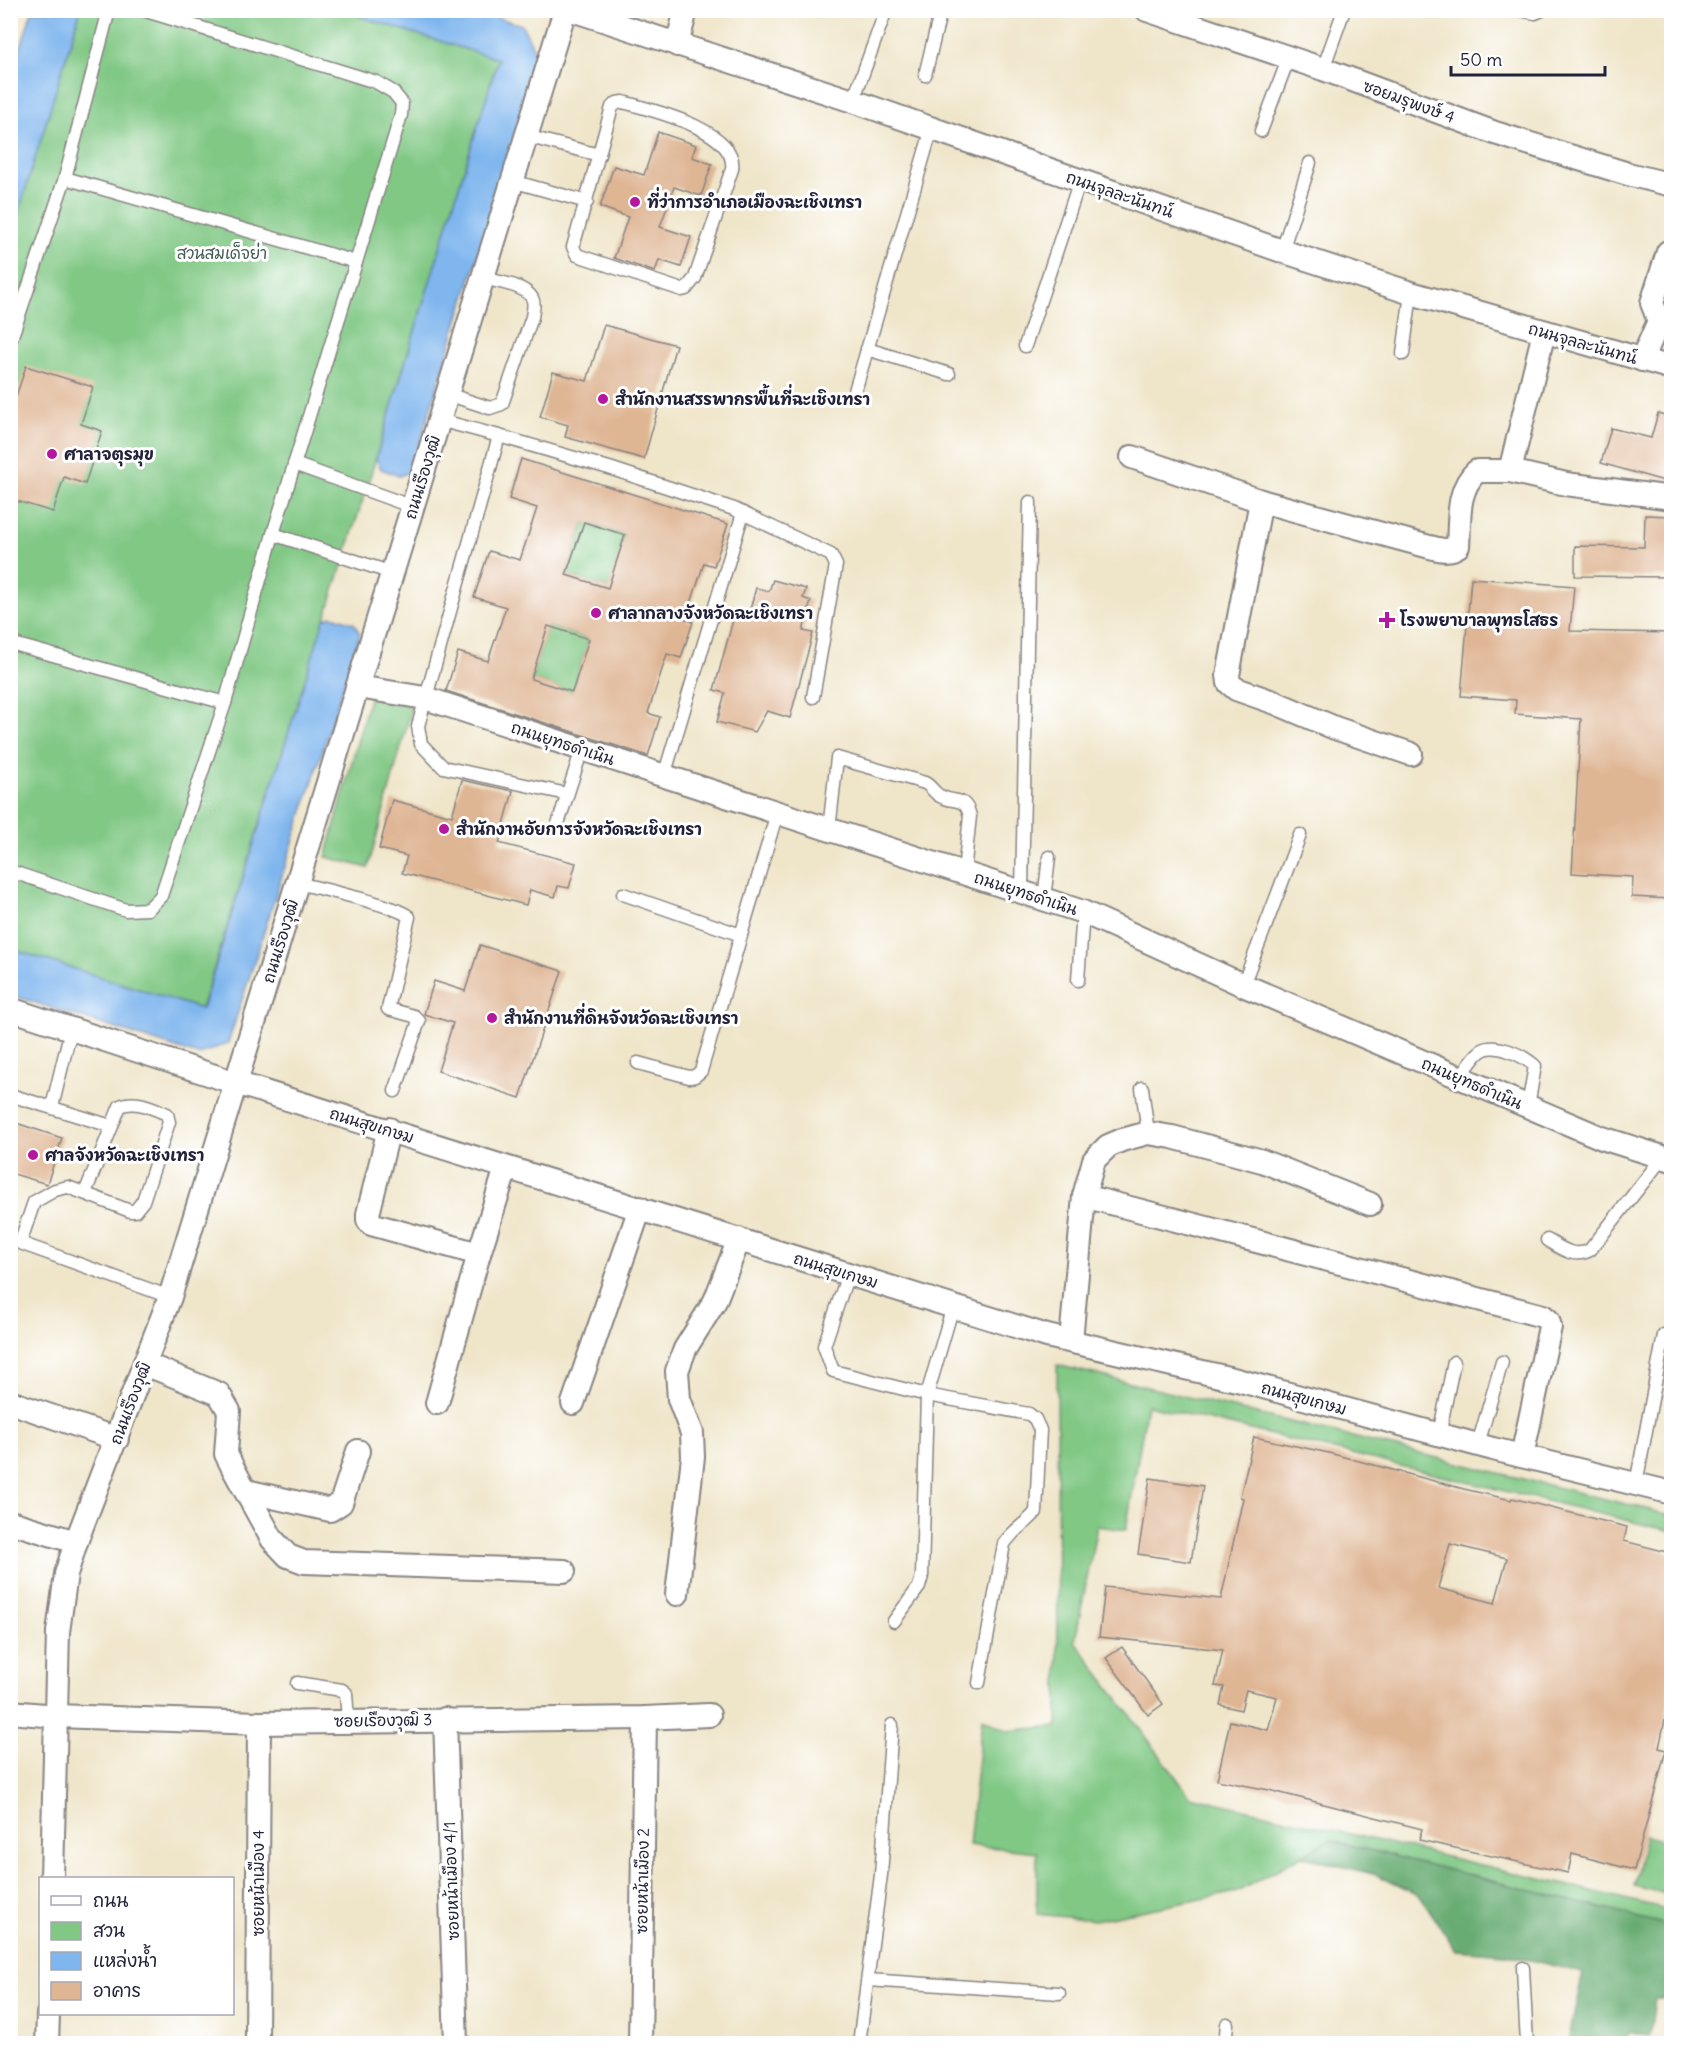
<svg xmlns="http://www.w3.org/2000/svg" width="1682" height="2054" viewBox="0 0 1682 2054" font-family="Delius,'Playpen Sans Thai',sans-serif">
	<rect width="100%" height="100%" fill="#fff"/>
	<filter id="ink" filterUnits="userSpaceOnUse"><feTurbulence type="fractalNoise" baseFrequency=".0167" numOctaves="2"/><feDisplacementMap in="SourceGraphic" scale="12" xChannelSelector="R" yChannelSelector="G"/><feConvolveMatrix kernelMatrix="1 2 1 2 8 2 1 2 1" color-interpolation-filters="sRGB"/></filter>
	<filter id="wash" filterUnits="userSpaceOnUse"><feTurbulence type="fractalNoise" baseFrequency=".008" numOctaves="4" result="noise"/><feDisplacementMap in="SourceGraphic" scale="24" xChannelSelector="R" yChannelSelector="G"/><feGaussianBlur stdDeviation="1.35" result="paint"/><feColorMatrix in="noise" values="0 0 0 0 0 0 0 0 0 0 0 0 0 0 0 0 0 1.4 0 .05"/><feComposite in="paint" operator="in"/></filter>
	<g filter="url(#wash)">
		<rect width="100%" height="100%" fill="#efe5c9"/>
		<g fill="#80c884" stroke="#517560" stroke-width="1.5">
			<path d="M80,11H342L498,59L376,458L201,1009L11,949V237Z"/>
			<path d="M584,522L625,535L608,588L567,575Z"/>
			<path d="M548,626L589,639L572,692L531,679Z"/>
			<path d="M370,695L412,707L368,868L326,857Z"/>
			<path d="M1057,1365L1671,1515V1531L1147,1405L1126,1530L1097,1526L1075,1641L1190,1796L1671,1910V1926L1330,1840L1237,1892L1095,1920L1037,1914V1852L969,1845L982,1718L1007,1731L1058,1726Z"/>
			<path d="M1645,1836L1671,1842V1895L1634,1886Z"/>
		</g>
		<path fill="#68ac72" stroke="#456756" stroke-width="1.5" d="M1330,1840L1671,1926V1999H1655L1650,2035L1629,2033L1624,2043H1568L1583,1973L1506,1954L1456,1950L1420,1896L1377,1875L1300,1856Z"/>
		<g fill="#7fb6ee" stroke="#506c94" stroke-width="1.5">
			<path d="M32,11H80L11,237V79Z"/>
			<path d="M342,11H476L522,25L539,59L411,471L399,476L381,469L376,458L498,59Z"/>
			<path d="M332,616L354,623L360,634L228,1043L198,1055L11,995V949L202,1009L324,619Z"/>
		</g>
		<g id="blocks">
			<g fill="#dfb694" fill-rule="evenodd">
				<path d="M658,132L696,145L692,157L712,164L701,196L674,187L660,227L691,237L681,267L659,260L655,272L614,258L628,217L600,207L614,166L644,175Z"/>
				<path d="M604,325L676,345L644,459L565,437L568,425L540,417L553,372L587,381Z"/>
				<path d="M26,366L93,387L81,424L102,431L85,484L64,477L53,512L10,499V415Z"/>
				<path d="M1658,413L1671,417V483L1601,463L1611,428L1651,438Z"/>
				<path d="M521,459L728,524L714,566L704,563L686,619L693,622L681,658L667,654L648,713L660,717L648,756L446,691L458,652L488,661L506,607L474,597L489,551L520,560L537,508L509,499ZM584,522L625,535L608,588L566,575ZM548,626L589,639L572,692L531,679Z"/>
				<path d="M1645,515L1671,516V577L1575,576V546L1644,547Z"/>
				<path d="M1471,578L1574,586L1570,631L1671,633V899L1632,897L1633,877L1572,873L1581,719L1515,714L1516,700L1461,696Z"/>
				<path d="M773,580L806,589L803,598L811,601L803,631L813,633L790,718L767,711L755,732L717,722L725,693L714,690L736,609L749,613L756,588L769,591Z"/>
				<path d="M462,780L513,791L499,843L576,863L569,888L558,886L555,897L530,890L526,905L402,873L407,856L379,849L392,800L452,816Z"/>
				<path d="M480,945L562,971L520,1098L438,1071L453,1023L424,1014L434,981L465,991Z"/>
				<path d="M10,1121L62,1138L47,1184L10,1173Z"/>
				<path d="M1254,1437L1329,1453L1464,1489L1511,1500L1512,1498L1627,1527L1624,1541L1671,1553V1691L1659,1748L1666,1750L1634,1870L1572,1854L1568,1873L1419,1840L1422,1829L1269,1790L1217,1780L1230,1721L1268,1730L1277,1697L1246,1690L1241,1710L1220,1705L1224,1687L1215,1686L1223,1650L1099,1637L1105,1587L1221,1599L1243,1498L1240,1497ZM1450,1544L1507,1558L1495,1603L1438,1588Z"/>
				<path d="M1150,1478L1203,1486L1191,1562L1138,1554Z"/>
				<path d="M1122,1647L1163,1704L1148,1715L1106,1658Z"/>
			</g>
		</g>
	</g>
	<g filter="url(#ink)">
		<use href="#blocks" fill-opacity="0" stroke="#888482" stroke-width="1.5"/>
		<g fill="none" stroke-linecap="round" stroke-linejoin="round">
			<g stroke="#888482" stroke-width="15">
				<g id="lane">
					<path d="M1520,10L1535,13L1542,10"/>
					<path d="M1323,69L1344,10"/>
					<path d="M925,75L941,10"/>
					<path d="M853,101L886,10"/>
					<path d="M623,102C651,110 738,130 732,169L695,278L686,289L682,290L577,255L573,247L612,107L617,103Z"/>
					<path d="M1261,131L1289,57"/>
					<path d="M526,136L599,155"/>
					<path d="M65,178L356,262"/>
					<path d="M512,181L587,202"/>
					<path d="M1282,251L1310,163"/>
					<path d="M10,342L65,178L109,10"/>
					<path d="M1025,346L1080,180"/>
					<path d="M867,349L949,374"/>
					<path d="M1403,354L1411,293"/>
					<path d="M855,391L932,128"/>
					<path d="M447,394L490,408L502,404L532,317C533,311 535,303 532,298C523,284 497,282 483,278"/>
					<path d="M439,420L499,436L609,468L734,509L831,555L836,565L813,697"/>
					<path d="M499,436L418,726L421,744L443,767L567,794"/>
					<path d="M294,464L413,507"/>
					<path d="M273,534L392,573"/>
					<path d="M10,643L225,703"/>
					<path d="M664,776L743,513"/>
					<path d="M557,827L582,749"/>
					<path d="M829,830L837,758L925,783C931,786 934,793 940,796C954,804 965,795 970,816L964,872"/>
					<path d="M10,871L126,910L148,909L161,896L225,703L273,534L401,115L402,103L393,92L376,82L143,10"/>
					<path d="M298,883C317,888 399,906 409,917L388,1009L414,1016L419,1021L395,1091"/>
					<path d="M1022,890L1030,502"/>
					<path d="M623,894L741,935"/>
					<path d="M1044,899L1049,857"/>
					<path d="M1078,980L1083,912"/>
					<path d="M1243,985L1300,835"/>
					<path d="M638,1063L689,1077L695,1076L701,1071L777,813"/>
					<path d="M1460,1078C1466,1069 1473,1057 1481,1051C1495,1041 1524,1056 1535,1066L1528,1106"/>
					<path d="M1142,1088L1148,1133"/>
					<path d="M10,1095L111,1126"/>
					<path d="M52,1107L71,1029"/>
					<path d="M85,1193L120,1106C135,1099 153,1108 167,1114L169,1122L143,1201L135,1211H130L68,1187L55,1190L34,1202L20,1243L170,1297"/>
					<path d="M1547,1240C1561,1248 1574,1259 1590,1250L1663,1157"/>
					<path d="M848,1274L824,1346L833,1371L927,1395L1029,1414L1035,1419L1040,1430L1036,1512C1026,1524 1012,1531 1004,1544L979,1683"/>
					<path d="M1439,1434L1454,1362"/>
					<path d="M1478,1444L1502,1362"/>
					<path d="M1636,1484L1664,1335"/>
					<path d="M894,1621L919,1587L922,1576L927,1395L953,1306"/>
					<path d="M297,1683L342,1690L346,1693L348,1721"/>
					<path d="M1523,1968L1527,2044"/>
					<path d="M868,1980L1059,1993"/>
					<path d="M859,2044L881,1875L892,1725"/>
					<path d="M1225,2044L1227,2024"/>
				</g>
			</g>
			<g stroke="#888482" stroke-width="26">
				<g id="street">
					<path d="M572,10L853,101L1282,251L1411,293L1672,368"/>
					<path d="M1147,10L1323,69L1495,133L1628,174L1672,185"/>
					<path d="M677,45L686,10"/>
					<path d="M1642,360L1659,321L1652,303L1668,252L1672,250"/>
					<path d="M1132,457L1261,501"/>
					<path d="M1510,471L1566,484L1672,498"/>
					<path d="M358,687L425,698L1083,912L1243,985L1602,1138L1672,1160"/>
					<path d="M1411,754L1335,728L1276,703L1236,689L1229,683L1228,675L1261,501L1426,546C1438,549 1448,553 1458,546C1460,519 1456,490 1477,471H1510L1544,332"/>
					<path d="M10,1009L236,1083L1047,1336L1237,1380L1493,1449L1672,1493"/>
					<path d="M389,1129L368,1214V1220L371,1224L479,1254L506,1168"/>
					<path d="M1370,1204L1262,1161L1172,1137L1148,1133L1122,1140L1108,1146L1094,1160L1084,1196L1543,1316L1548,1320L1550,1327L1522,1456"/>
					<path d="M1071,1341L1084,1196"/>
					<path d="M145,1364L219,1394L229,1411L226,1454L234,1470L272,1539L288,1556L304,1562L564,1571"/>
					<path d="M10,1402L117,1439"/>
					<path d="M437,1403L479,1254"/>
					<path d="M573,1403L640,1208"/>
					<path d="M246,1491L330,1510L341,1503L358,1451"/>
					<path d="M10,1522L76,1542"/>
					<path d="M677,1594L693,1457L692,1433L679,1399L677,1371L685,1349L715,1301L739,1239"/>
					<path d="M10,1712L56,1716L259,1723L645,1718L709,1715"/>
					<path d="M445,1719L456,2044"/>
					<path d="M52,1878L58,1632L66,1574L76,1542L170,1297L565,10"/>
					<path d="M47,2044L48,2014"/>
					<path d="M257,2044L259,1723"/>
					<path d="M640,2044L645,1718"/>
				</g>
			</g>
			<use href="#lane" stroke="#fff" stroke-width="12"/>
			<use href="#street" stroke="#fff" stroke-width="22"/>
		</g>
	</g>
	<g fill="#b5179e" stroke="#fff" stroke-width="2">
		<circle cx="635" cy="202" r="6"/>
		<circle cx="603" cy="399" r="6"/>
		<circle cx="52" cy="454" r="6"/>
		<circle cx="596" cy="613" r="6"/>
		<path d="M1384 611h6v6h6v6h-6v6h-6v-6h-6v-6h6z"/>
		<circle cx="444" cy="829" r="6"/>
		<circle cx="492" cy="1018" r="6"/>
		<circle cx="33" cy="1155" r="6"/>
	</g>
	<g text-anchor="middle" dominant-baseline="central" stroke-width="6" stroke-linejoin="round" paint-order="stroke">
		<g font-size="16" fill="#22223b" stroke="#fff">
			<text transform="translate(1409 101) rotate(20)">ซอยมรุพงษ์ 4</text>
			<text transform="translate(1120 194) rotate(19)">ถนนจุลละนันทน์</text>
			<text transform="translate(1583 343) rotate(16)">ถนนจุลละนันทน์</text>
			<text transform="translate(422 477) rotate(-73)">ถนนเรืองวุฒิ</text>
			<text transform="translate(563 743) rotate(18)">ถนนยุทธดำเนิน</text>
			<text transform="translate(1026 893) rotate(18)">ถนนยุทธดำเนิน</text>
			<text transform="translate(280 941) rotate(-73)">ถนนเรืองวุฒิ</text>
			<text transform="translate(1472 1083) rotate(23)">ถนนยุทธดำเนิน</text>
			<text transform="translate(372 1125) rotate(17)">ถนนสุขเกษม</text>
			<text transform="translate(836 1270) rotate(17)">ถนนสุขเกษม</text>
			<text transform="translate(1304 1398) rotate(15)">ถนนสุขเกษม</text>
			<text transform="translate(130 1403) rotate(-69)">ถนนเรืองวุฒิ</text>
			<text transform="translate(383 1720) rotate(-1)">ซอยเรืองวุฒิ 3</text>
			<text transform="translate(451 1881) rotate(-92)">ซอยหน้าเมือง 4/1</text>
			<text transform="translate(642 1881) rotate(-89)">ซอยหน้าเมือง 2</text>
			<text transform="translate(258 1883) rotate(-90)">ซอยหน้าเมือง 4</text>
		</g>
		<g font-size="16" font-weight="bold" fill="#22223b" stroke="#fff" text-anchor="start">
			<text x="647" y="202">ที่ว่าการอำเภอเมืองฉะเชิงเทรา</text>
			<text x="615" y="399">สำนักงานสรรพากรพื้นที่ฉะเชิงเทรา</text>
			<text x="64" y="454">ศาลาจตุรมุข</text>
			<text x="608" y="613">ศาลากลางจังหวัดฉะเชิงเทรา</text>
			<text x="1400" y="620">โรงพยาบาลพุทธโสธร</text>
			<text x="456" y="829">สำนักงานอัยการจังหวัดฉะเชิงเทรา</text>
			<text x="504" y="1018">สำนักงานที่ดินจังหวัดฉะเชิงเทรา</text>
			<text x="45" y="1155">ศาลจังหวัดฉะเชิงเทรา</text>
		</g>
		<g font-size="16" fill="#435c55" stroke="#fff">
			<text x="222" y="253">สวนสมเด็จย่า</text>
		</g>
	</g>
	<rect width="1682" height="2054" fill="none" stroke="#fff" stroke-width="36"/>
	<rect x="39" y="1877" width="195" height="138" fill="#ffffff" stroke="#a7a7b1" stroke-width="1.5"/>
	<rect x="51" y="1896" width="30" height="9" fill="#ffffff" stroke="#a7a7b1" stroke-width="1.5"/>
	<text x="93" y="1907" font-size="18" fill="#22223b">ถนน</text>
	<rect x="51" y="1922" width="30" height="18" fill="#80c884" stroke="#a7a7b1" stroke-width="1.5"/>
	<text x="93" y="1937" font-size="18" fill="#22223b">สวน</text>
	<rect x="51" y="1952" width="30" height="18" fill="#7fb6ee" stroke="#a7a7b1" stroke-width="1.5"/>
	<text x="93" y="1967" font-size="18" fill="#22223b">แหล่งน้ำ</text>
	<rect x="51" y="1982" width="30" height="18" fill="#dfb694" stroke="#a7a7b1" stroke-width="1.5"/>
	<text x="93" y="1997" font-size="18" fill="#22223b">อาคาร</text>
	<path d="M1451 66v9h154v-9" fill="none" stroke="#22223b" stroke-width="3"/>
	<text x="1460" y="66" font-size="18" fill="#22223b" stroke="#ffffff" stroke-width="4.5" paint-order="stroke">50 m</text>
</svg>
